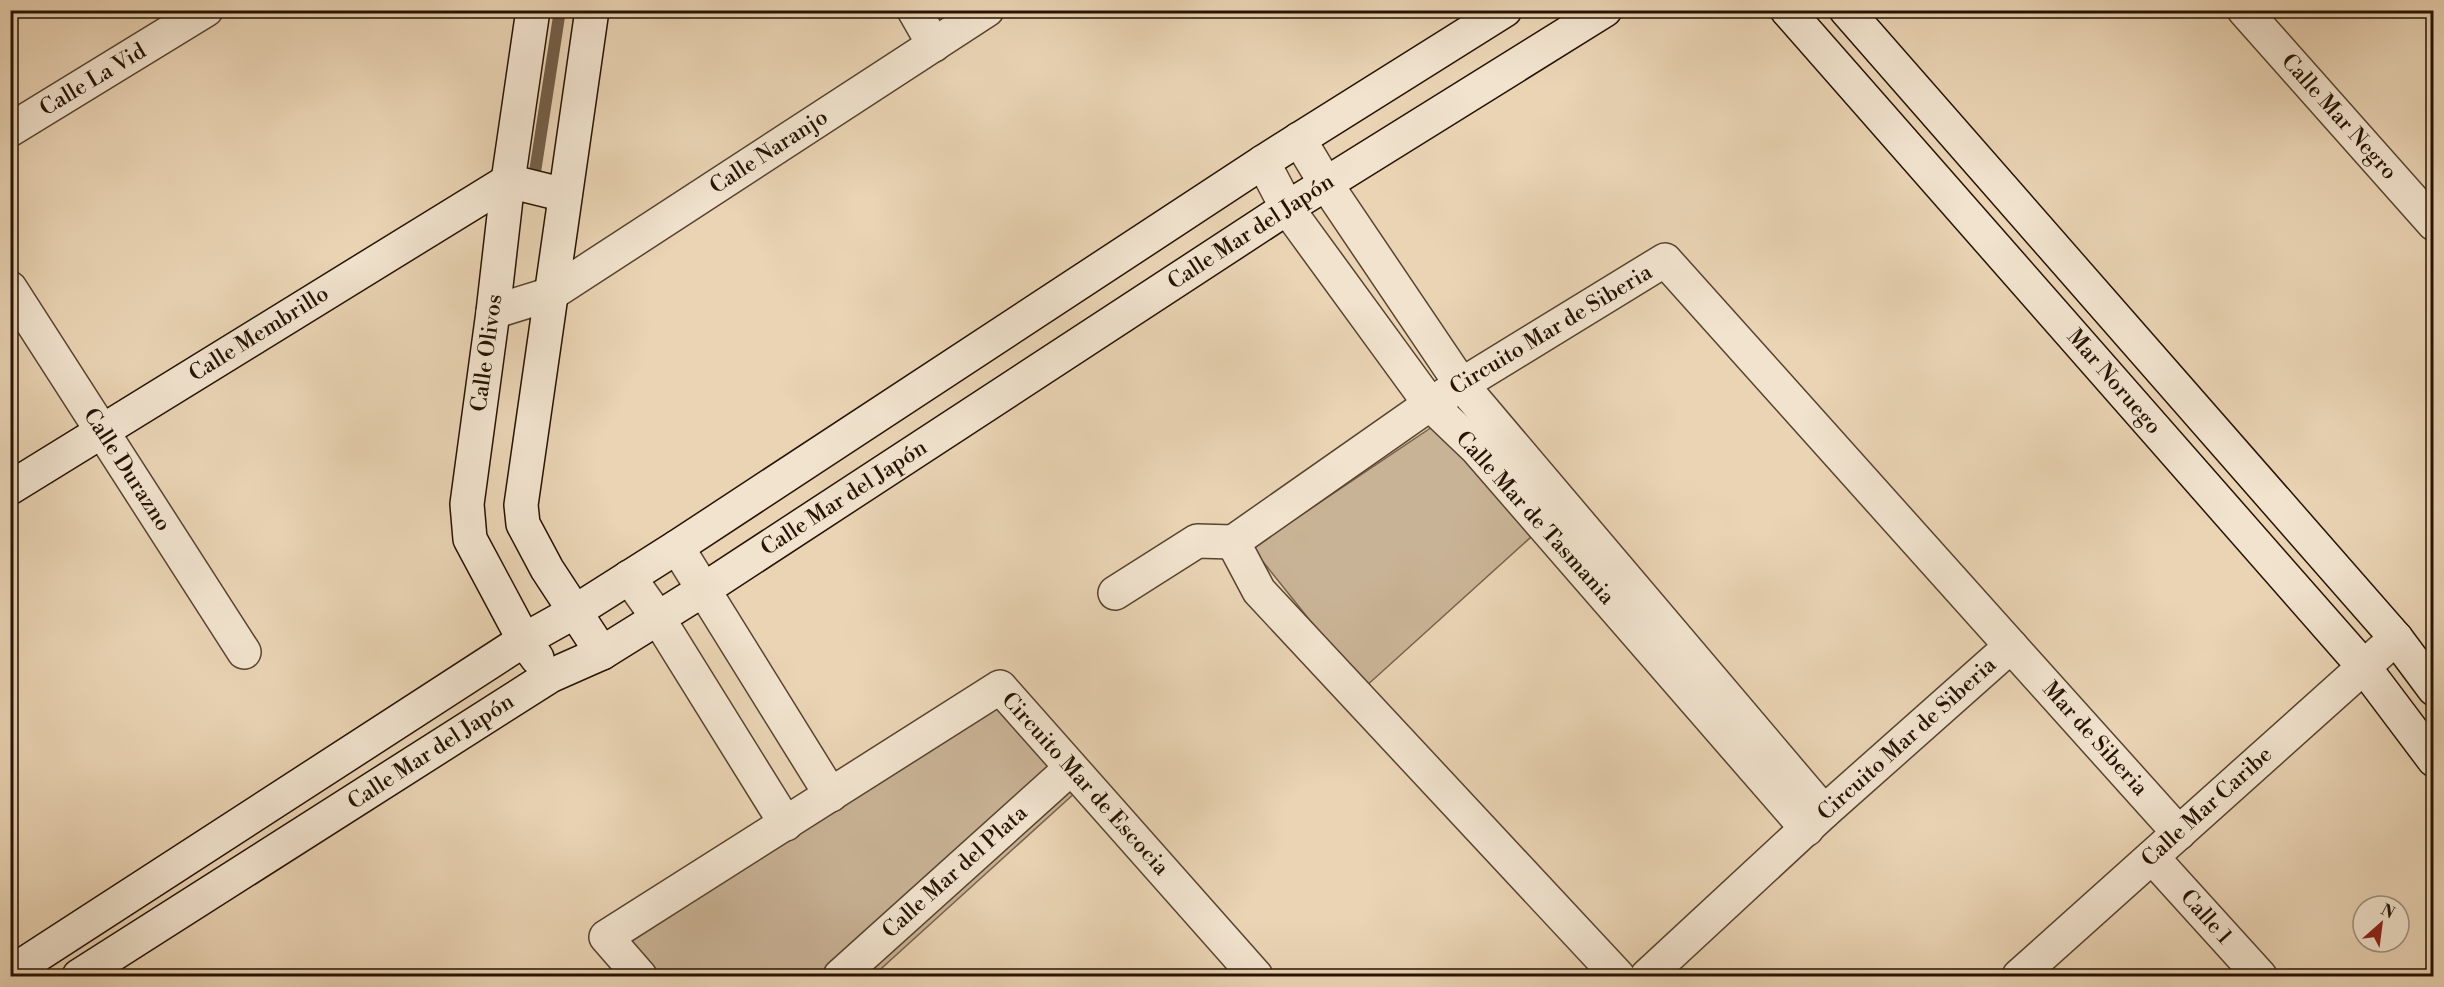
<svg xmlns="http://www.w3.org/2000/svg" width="2444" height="987" viewBox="0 0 2444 987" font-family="'Libre Bodoni',serif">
	<rect width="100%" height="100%" fill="#ead4b4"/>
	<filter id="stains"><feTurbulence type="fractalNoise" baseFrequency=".00333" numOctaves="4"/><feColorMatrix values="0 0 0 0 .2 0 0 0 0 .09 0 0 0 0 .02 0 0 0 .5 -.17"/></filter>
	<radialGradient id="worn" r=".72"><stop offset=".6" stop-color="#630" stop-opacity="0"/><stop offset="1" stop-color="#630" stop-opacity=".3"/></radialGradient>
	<g fill="#c9b396" stroke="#78634c" stroke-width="1.5">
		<path d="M1441,421L1541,528L1364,688L1252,548Z"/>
		<path d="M1011,696L1087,782L873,976H641L618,950Z"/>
	</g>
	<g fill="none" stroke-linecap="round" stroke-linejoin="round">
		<path stroke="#735f49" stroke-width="12" d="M533,185L560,10"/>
		<g stroke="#57432f" stroke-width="36">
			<g id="street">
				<path d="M914,10L934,45"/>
				<path d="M2244,10L2434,224"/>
				<path d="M10,130L206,10"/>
				<path d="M1299,139L1326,184L1461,384L1824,812"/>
				<path d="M1263,162L1287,208L1430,404L1476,448L1807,829"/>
				<path d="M10,288L244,652"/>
				<path d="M493,312L551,294L987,10"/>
				<path d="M677,547L831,795"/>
				<path d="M629,577L658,618L786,824"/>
				<path d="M1115,593L1197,541L1233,542"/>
				<path d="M2011,646L2179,833"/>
				<path d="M2152,857L2260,976"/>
				<path d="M640,976L606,937L1000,687L1256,976"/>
				<path d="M840,976L1071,768"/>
				<path d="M1618,976L1259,591L1233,542L1430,404L1665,260L2011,646L1824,812L1647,976"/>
				<path d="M2019,976L2396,638"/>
			</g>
		</g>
		<g stroke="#261303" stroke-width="36">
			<g id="secondary">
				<path d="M533,10L508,181L493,312L467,504L470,539L524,640L537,658"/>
				<path d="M592,10L521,505L523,524L547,569L602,653"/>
				<path d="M1787,10L2364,667L2434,760"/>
				<path d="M1846,10L2396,638L2434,689"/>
				<path d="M10,488L508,181L565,195"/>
				<path d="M10,973L524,640L576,611L677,547L1263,162L1505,10"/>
				<path d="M79,976L550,676L602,653L703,590L1287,208L1605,10"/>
			</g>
		</g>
		<use href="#street" stroke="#f1e3ce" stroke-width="33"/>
		<use href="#secondary" stroke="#f1e3ce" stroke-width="33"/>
	</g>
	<g text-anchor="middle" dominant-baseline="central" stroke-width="4.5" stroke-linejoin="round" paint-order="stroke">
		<g font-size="22" fill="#261303" stroke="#f1e3ce">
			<text transform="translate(93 80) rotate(-31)">Calle La Vid</text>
			<text transform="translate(2339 117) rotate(48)">Calle Mar Negro</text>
			<text transform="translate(769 152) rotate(-33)">Calle Naranjo</text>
			<text transform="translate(1251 232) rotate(-33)">Calle Mar del Japón</text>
			<text transform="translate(1551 330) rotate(-31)">Circuito Mar de Siberia</text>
			<text transform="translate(259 334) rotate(-32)">Calle Membrillo</text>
			<text transform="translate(487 353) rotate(-82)">Calle Olivos</text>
			<text transform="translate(2114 382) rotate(49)">Mar Noruego</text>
			<text transform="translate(127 470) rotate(57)">Calle Durazno</text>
			<text transform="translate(844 498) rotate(-33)">Calle Mar del Japón</text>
			<text transform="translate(1535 518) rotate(48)">Calle Mar de Tasmania</text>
			<text transform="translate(1907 739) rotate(-42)">Circuito Mar de Siberia</text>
			<text transform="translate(2095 739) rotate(48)">Mar de Siberia</text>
			<text transform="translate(431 752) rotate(-33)">Calle Mar del Japón</text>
			<text transform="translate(1085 784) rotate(48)">Circuito Mar de Escocia</text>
			<text transform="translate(2207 807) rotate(-42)">Calle Mar Caribe</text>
			<text transform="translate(955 872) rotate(-42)">Calle Mar del Plata</text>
			<text transform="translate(2206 917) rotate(48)">Calle 1</text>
		</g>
	</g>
	<rect width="2444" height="987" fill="none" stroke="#ead4b4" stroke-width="36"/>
	<rect x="12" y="12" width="2420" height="963" fill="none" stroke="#261303" stroke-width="3"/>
	<rect x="18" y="18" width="2408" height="951" fill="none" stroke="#261303" stroke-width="1.5"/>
	<g transform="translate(2381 924) rotate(28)"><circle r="28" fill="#f1e3ce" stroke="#a0907d" stroke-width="1.5"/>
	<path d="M0-4.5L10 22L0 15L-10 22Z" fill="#8f2418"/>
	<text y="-9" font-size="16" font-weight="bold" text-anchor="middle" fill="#261303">N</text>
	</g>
	<rect width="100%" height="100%" filter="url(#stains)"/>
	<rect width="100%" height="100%" fill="url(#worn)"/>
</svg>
